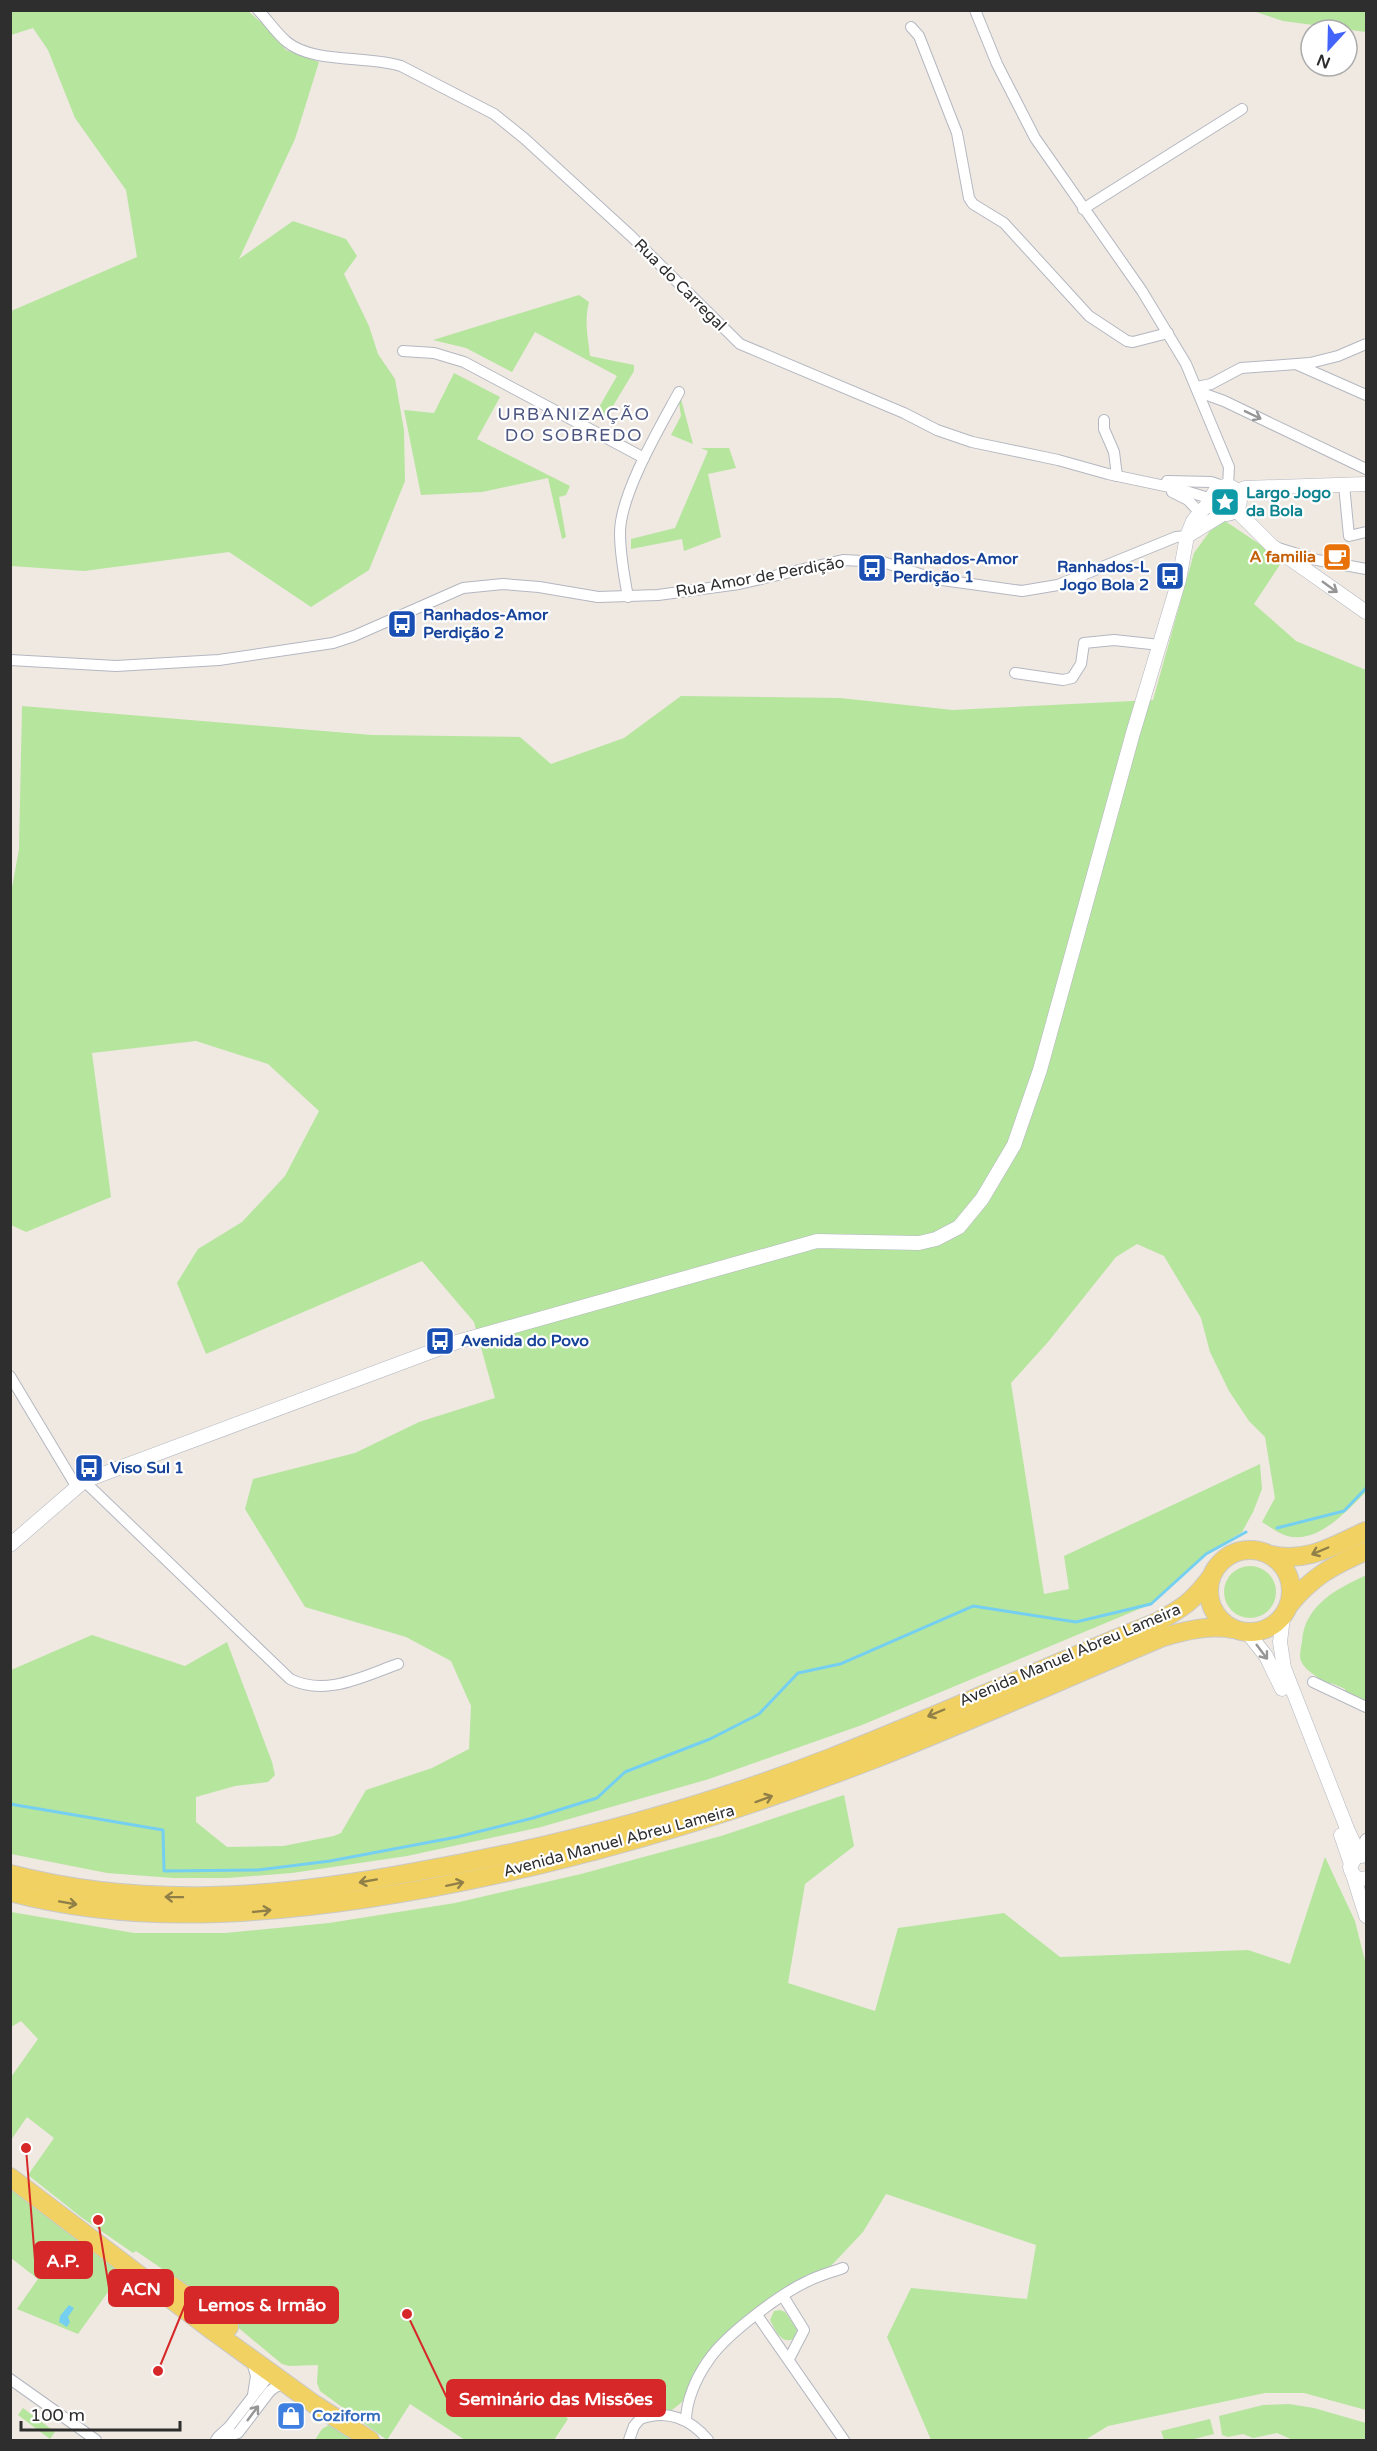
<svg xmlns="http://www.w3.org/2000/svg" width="1377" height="2451" viewBox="0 0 1377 2451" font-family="'Varela Round',sans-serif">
	<rect width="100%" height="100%" fill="#efe9e1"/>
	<g fill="#b6e59e">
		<path d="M11,11H248L265,26L286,50L319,62L295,139L239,259L293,221L346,239L357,256L344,274L369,326L378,354L395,379L404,430L405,481L369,570L311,607L229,552L84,571L11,566V311L137,257L126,190L75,118L48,50L33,28L11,35Z"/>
		<path d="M1253,11H1366V32L1283,21Z"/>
		<path d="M579,295L589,302C584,322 588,336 590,356L634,365V371L604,421L594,416L617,376L535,332L512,372L466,348L433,340Z"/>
		<path d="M454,373L500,397L477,439L570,486L566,495L559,497L566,537L562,539L548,478L482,492L421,495L404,410L434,413Z"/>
		<path d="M681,399L693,444L671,435L681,416L679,403Z"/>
		<path d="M701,448H729L736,468L708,474L721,537L684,551L682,539L631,549V539L675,528L708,451Z"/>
		<circle cx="1226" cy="499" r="7"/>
		<path d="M1225,521L1283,560L1254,604L1296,641L1366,670V1492C1346,1511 1319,1544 1287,1536C1278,1533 1270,1527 1262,1522L1275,1498L1265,1437L1249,1421L1229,1391L1210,1352L1201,1318L1164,1256L1137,1244L1116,1257L1048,1342L1011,1383L1044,1594L1069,1589L1064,1556L1260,1464L1262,1489L1253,1512L1242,1532L1206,1554L1151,1604L862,1725L709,1779L541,1827L407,1856L292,1873L228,1878H173L107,1873L11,1854V1670L92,1635L185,1666L227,1642L272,1762L275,1775L268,1782L235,1786L196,1797V1822L227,1847L283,1846L334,1836L341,1833L366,1790L432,1768L469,1749L471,1706L451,1661L406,1637L305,1607L245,1509L253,1479L355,1453L419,1422L495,1398L474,1322L422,1261L206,1354L177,1283L198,1249L242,1222L285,1176L319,1111L268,1064L196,1041L92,1053L111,1197L26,1232L11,1225L10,899L19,849L22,706L372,735L520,737L551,764L624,738L681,696L840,698L953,710L1153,700L1194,553L1210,531Z"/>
		<circle cx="1250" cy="1592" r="26"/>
		<path d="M1366,1575V1702L1345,1693V1689L1331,1683L1330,1685C1321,1679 1305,1671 1301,1661C1299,1656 1301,1647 1302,1642C1304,1605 1337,1589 1366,1575Z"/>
		<path d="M844,1795L854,1846L805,1884L788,1983L875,2011L898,1928L1004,1913L1060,1957L1248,1950L1290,1964L1325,1857L1355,1921L1366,1965V2410L1304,2393H1265L1108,2426L1085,2440H931L887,2337L911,2288L1027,2299L1036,2245L886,2194L863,2232L829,2268L793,2283L730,2332L701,2360L694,2380L682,2402L672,2410L590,2405L556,2406L568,2419L554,2440H465L410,2404L387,2440L320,2391L317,2383L318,2365L289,2366L282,2364L193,2290L136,2251L133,2253L81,2217L28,2175L54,2138L27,2117L11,2140V2077L38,2039L21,2021L11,2027V1912L134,1933H225L329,1923L455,1903L581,1874L721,1836Z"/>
		<path d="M10,2188L123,2271L78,2334L17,2309L38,2279L11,2258Z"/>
		<path d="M780,2310L785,2312L797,2329L795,2338C782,2346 775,2330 770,2320L774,2311Z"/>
		<path d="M1289,2404L1314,2408L1366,2423V2440H1293L1277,2433L1253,2438L1243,2434L1228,2437L1222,2435L1219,2416L1263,2405Z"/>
		<path d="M23,2408L55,2432L50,2439L18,2415Z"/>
		<path d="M1210,2419L1214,2434L1190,2440H1164L1161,2431Z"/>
		<path d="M331,2424L356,2440H315L322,2429Z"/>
	</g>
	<path fill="#75cff0" d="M69,2305L74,2308L68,2317L70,2322L67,2327L59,2322L60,2316Z"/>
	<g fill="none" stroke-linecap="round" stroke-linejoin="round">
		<g stroke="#75cff0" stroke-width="3">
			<path d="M1277,1528L1344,1511L1366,1488"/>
			<path d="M10,1804L163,1830L164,1871L258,1870L330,1861L457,1837L533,1818L597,1798L625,1772L710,1739L759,1714L798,1673L840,1664L973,1606L1076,1622L1151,1604L1206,1554L1246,1532"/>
		</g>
		<g stroke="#b4b7c1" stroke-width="12">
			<g id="minor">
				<path d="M258,10C268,20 276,33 287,42C314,64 367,55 401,66L494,114L525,139L631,236L740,344L904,413L937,430L972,442L1058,460L1108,474L1179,489L1212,499"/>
				<path d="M975,10L997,64L1035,138L1142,291L1186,364L1229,467L1228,486"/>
				<path d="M911,27L919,36L957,133L969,198L973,204L1004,223L1089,316L1127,341L1133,342L1168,333"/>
				<path d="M1083,209L1242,109"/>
				<path d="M403,351L434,353L464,362L644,458"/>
				<path d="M1298,365L1366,395"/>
				<path d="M1197,387L1211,384L1241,368L1310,363L1338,356L1366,344"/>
				<path d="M1199,392L1224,401L1366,469"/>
				<path d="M1104,420V429L1114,452L1117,476"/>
				<path d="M1167,481L1211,482L1223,486"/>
				<path d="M1344,485L1349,536L1366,532"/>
				<path d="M1172,492L1188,500L1200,513"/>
				<path d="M1278,548L1317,560L1366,569"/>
				<path d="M628,597C624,576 620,554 620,533C620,494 660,427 679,392"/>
				<path d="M10,660L116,666L219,660L333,643L354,636L463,588L503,584L539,587L598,597L658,595L739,584L843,560L883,562L935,579L1022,591L1058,585L1176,537L1187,536"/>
				<path d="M1015,673L1063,680L1072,678L1081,664L1084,643L1114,640L1160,645"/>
				<path d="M10,1376L76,1486"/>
				<path d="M84,1481L290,1679C326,1697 364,1676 398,1664"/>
				<path d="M1313,1682L1366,1707"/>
				<path d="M1358,1851L1366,1839"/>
				<path d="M783,2296L804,2330L789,2359"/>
				<path d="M757,2315L844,2440"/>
				<path d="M252,2362L256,2376L253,2395"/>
				<path d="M10,2379L96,2440"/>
				<path d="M686,2421C686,2401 696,2378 708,2361C725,2335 780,2294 808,2281C820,2275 832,2272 843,2268"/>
				<path d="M218,2437L229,2427L271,2373"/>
				<path d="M216,2440L238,2433L270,2391L277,2386H288"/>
				<path d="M629,2440L634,2426L640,2419C667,2409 691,2419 708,2440"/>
			</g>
		</g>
		<g stroke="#b4b7c1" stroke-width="15">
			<g id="tertiary">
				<circle cx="1226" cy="500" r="14"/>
				<path d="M1237,491L1245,488L1366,484"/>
				<path d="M1236,510L1272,546L1366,612"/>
				<path d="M1187,536L1223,514"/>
				<path d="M10,1545L84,1481L457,1342L817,1241L919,1243L936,1239L959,1227L982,1199L1014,1145L1040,1070L1133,733L1179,580L1187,536L1193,521L1212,499"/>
				<path d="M1283,1617L1280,1642L1284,1668L1348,1831L1356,1848L1362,1856"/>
				<path d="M1247,1632L1266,1656L1282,1689"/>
				<path d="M1341,1835L1351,1864"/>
				<path d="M1355,1858L1350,1867C1352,1876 1358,1881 1366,1878"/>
				<path d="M1353,1875L1366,1916"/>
			</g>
		</g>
		<g stroke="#c9c9c9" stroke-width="20">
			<g id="primary">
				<circle cx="1250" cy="1591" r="41"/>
				<path d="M1271,1555C1308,1563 1334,1545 1366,1531"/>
				<path d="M1289,1605C1313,1576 1332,1566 1366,1551"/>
				<path d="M10,1874C145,1909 273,1898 409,1873C552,1848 694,1811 830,1758C940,1715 1047,1666 1157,1622C1183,1608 1193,1601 1211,1577"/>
				<path d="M10,1892C126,1923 246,1916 363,1899C538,1873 709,1823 874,1759C971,1721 1066,1678 1163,1637C1188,1630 1208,1625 1234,1629"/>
				<path d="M10,2177L213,2331L314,2404L370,2440"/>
				<path d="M171,2285L229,2327"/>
			</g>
		</g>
		<use href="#minor" stroke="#fff" stroke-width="10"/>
		<use href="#tertiary" stroke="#fff" stroke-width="14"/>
		<use href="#primary" stroke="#f2d163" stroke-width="18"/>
	</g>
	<defs><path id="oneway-shaft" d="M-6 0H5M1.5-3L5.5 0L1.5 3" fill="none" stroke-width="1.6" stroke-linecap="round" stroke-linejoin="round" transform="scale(1.5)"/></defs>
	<g stroke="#969696">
		<use href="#oneway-shaft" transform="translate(1253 415) rotate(26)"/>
		<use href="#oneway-shaft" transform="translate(1330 587) rotate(36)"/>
		<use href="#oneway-shaft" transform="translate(1262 1652) rotate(53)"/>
		<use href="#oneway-shaft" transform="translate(253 2413) rotate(-53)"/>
	</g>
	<g stroke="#908048">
		<use href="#oneway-shaft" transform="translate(1320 1551) rotate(157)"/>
		<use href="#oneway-shaft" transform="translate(936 1713) rotate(157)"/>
		<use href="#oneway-shaft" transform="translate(764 1799) rotate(-20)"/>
		<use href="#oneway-shaft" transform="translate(368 1881) rotate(170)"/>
		<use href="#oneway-shaft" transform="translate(455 1884) rotate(-12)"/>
		<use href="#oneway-shaft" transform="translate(174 1897) rotate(-179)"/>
		<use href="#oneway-shaft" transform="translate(68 1903) rotate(10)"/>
		<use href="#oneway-shaft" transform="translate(262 1911) rotate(-6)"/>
	</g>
	<defs>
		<g id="sight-square" transform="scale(1.5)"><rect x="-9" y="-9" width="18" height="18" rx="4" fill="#0f9aa8" stroke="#fff"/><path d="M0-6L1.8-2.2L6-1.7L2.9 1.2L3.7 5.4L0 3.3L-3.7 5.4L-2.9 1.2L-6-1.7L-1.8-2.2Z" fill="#fff"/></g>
		<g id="cafe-square" transform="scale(1.5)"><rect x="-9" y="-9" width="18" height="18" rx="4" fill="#e8710a" stroke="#fff"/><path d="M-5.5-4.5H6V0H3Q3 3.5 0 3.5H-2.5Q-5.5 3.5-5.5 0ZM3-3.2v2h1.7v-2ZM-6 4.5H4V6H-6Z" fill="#fff"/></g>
		<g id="bus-square" transform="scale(1.5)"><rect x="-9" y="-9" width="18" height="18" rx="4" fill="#1a4fb4" stroke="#fff"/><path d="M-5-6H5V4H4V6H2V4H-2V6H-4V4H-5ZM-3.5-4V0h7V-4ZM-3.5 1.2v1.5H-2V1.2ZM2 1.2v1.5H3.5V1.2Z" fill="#fff"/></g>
		<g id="shop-square" transform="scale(1.5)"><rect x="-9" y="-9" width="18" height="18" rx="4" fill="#3f7fe0" stroke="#fff"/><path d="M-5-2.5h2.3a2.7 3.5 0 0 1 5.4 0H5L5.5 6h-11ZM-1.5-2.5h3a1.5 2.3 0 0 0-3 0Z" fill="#fff"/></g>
	</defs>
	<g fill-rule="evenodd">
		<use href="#sight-square" x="1225" y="502"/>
		<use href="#cafe-square" x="1337" y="557"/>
		<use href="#bus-square" x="872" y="568"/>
		<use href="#bus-square" x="1170" y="576"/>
		<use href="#bus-square" x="402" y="624"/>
		<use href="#bus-square" x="440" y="1341"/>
		<use href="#bus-square" x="89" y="1468"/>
		<use href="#shop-square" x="291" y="2416"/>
	</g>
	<g text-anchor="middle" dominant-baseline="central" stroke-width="4.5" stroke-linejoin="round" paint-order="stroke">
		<g font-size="16" fill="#2e2e2e" stroke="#fff">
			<text transform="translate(680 285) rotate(45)">Rua do Carregal</text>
			<text transform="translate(760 577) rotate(-10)">Rua Amor de Perdição</text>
			<text transform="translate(1070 1655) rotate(-23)">Avenida Manuel Abreu Lameira</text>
			<text transform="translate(619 1841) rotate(-15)">Avenida Manuel Abreu Lameira</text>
		</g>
		<g font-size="16" font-weight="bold" fill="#0d838f" stroke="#fff" text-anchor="start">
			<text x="1246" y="493">Largo Jogo<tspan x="1246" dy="18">da Bola</tspan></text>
		</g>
		<g font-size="16" font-weight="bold" fill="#c56008" stroke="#fff" text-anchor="end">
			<text x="1316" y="557">A familia</text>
		</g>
		<g font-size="16" font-weight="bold" fill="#164399" stroke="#fff" text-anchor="start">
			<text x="893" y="559">Ranhados-Amor<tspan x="893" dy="18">Perdição 1</tspan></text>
			<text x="1149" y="567" text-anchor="end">Ranhados-L<tspan x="1149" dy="18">Jogo Bola 2</tspan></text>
			<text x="423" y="615">Ranhados-Amor<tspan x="423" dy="18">Perdição 2</tspan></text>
			<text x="461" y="1341">Avenida do Povo</text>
			<text x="110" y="1468">Viso Sul 1</text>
		</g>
		<g font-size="16" font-weight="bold" fill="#366cbe" stroke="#fff" text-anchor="start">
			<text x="312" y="2416">Coziform</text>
		</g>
		<g font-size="18" letter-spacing="1.5" fill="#4d5680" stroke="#fff">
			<text x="574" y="414">URBANIZAÇÃO<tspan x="574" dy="21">DO SOBREDO</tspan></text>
		</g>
	</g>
	<path fill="none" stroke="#d62828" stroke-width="2" d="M26 2148L35 2260M98 2220L109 2288M158 2371L185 2305M407 2314L447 2398"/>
	<g fill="#d62828" stroke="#fff" stroke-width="2">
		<circle cx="26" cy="2148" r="6"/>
		<circle cx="98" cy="2220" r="6"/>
		<circle cx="158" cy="2371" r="6"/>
		<circle cx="407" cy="2314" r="6"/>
	</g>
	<g fill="#d62828" stroke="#d62828" stroke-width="2">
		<rect x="35" y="2242" width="57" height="36" rx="6"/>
		<rect x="109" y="2270" width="64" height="36" rx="6"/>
		<rect x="185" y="2287" width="153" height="36" rx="6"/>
		<rect x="447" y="2380" width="218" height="36" rx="6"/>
	</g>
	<g font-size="18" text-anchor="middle" font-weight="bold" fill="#fff">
		<text x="63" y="2267">A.P.</text>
		<text x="141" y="2295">ACN</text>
		<text x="262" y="2311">Lemos &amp; Irmão</text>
		<text x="556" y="2405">Seminário das Missões</text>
	</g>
	<rect width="1377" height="2451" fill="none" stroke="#2e2e2e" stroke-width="24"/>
	<g transform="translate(1329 48) rotate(202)"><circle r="28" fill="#ffffff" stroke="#ababab" stroke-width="1.5"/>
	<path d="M0-4.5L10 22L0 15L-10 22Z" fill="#4264fb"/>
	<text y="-9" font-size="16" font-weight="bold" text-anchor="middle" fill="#2e2e2e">N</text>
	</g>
	<path d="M21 2421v9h159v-9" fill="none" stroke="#2e2e2e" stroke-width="3"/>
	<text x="30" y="2421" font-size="18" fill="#2e2e2e" stroke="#ffffff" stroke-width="4.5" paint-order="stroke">100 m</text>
</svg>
